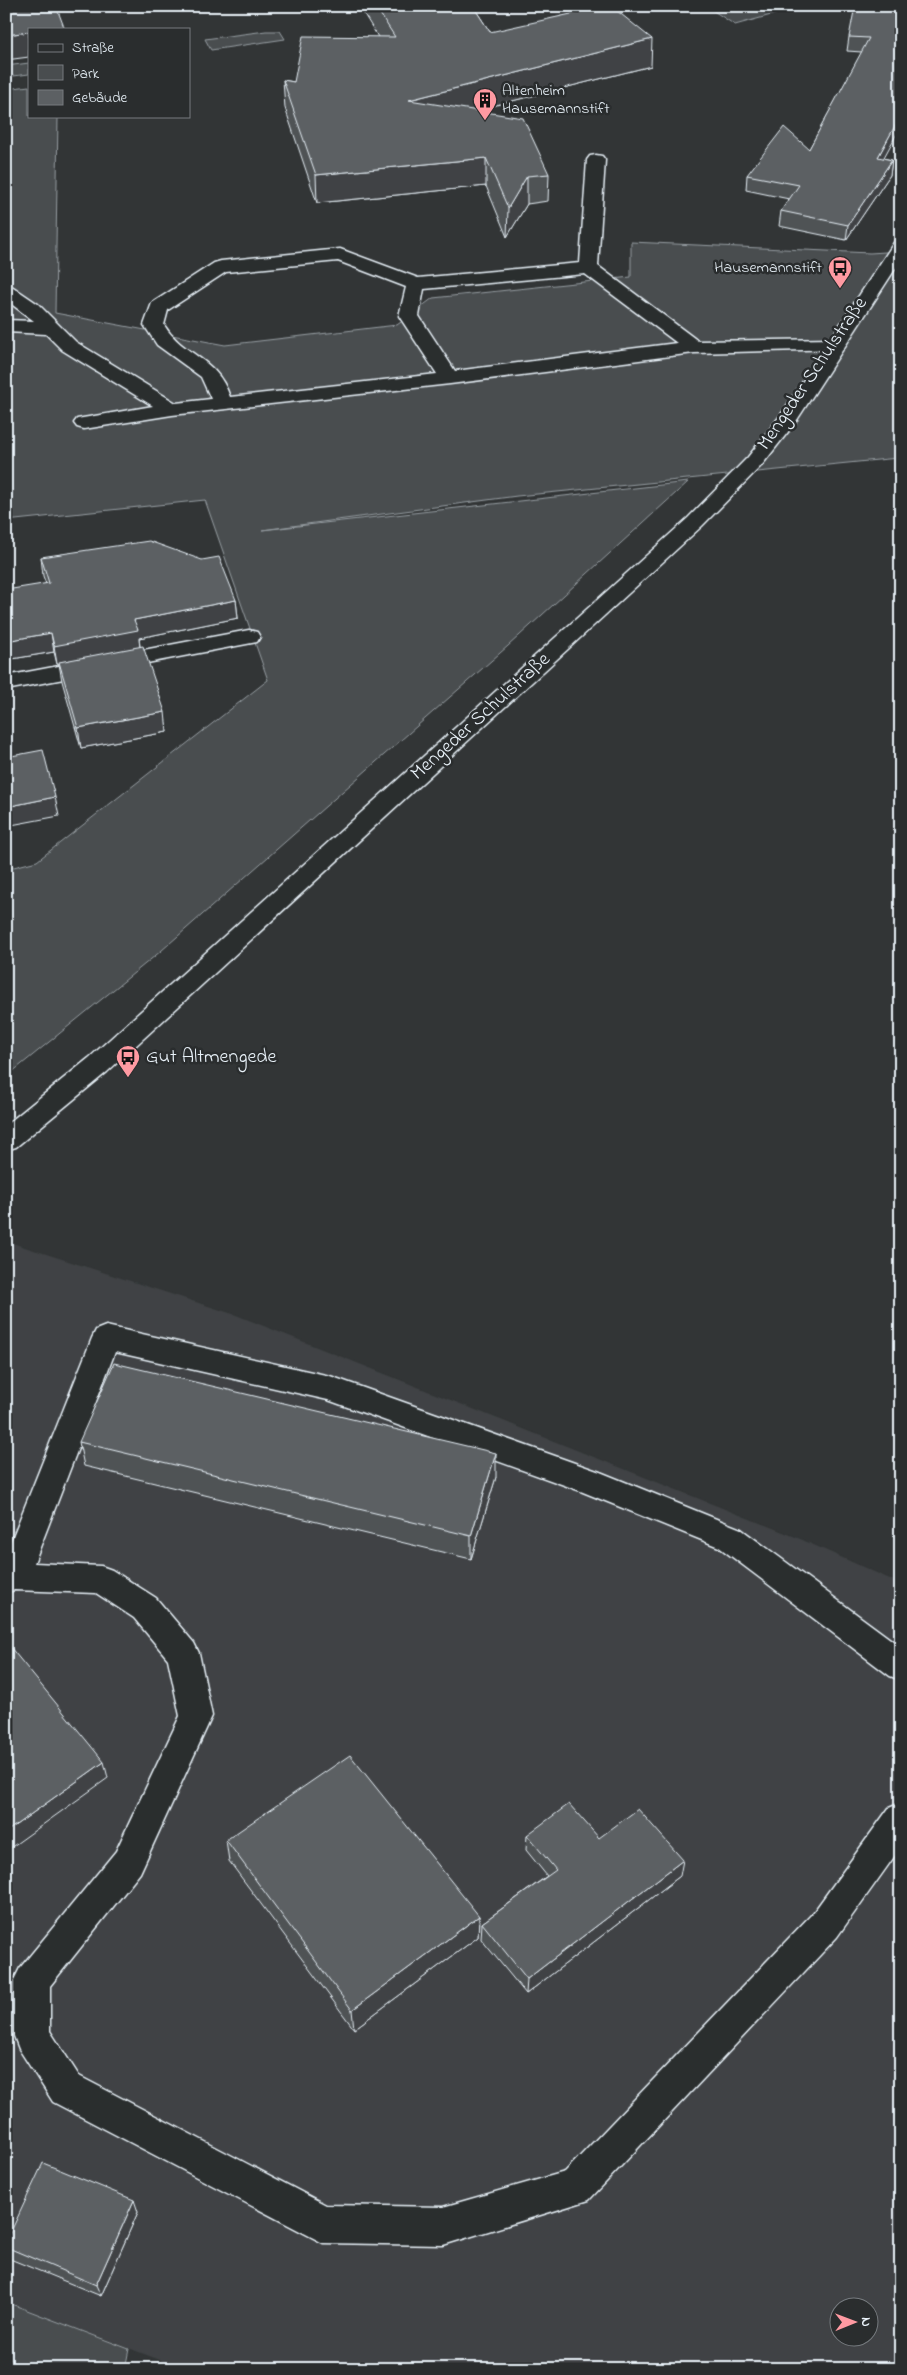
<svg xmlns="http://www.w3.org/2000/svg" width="907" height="2375" viewBox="0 0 907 2375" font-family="'Indie Flower',sans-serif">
	<rect width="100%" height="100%" fill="#323536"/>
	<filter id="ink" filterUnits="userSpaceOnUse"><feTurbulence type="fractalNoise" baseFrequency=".02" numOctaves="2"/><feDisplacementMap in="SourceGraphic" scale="10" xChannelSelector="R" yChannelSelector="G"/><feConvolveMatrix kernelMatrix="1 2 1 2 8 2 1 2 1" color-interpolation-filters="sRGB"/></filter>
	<g filter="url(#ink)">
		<path fill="#3f4244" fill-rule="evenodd" d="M6,1241L236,1315L798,1538L901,1584V2369H184L6,2302ZM840,2308H870V2338H840Z"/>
		<g fill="#494d4f" stroke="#989fa4">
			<path d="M706,6H791L793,9L735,25Z"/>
			<path d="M266,31H280L285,39L211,50L205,39Z"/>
			<path d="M29,63V74L6,77V66Z"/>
			<path d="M29,86V116H58L55,313L225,345L397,325L433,298L631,277V242L870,253L901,251V453L898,458L517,496L262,530L688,482L508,646L161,951L6,1077V869L37,861L268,680L205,500L6,521V89Z"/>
			<path d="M6,2302L129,2349L125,2369H6Z"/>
		</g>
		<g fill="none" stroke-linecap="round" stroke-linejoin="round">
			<g stroke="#e8f1f8" stroke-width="3">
				<g id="service">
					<path d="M596,155L602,156L605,160L598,266L698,341L834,339L841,341L844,345L841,349L694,353L450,384L172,415L84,429L77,427L74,423L77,419L153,406L62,350L46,334L6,332V320L34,321L6,300V285L13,287L38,304L76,342L176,403L211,399L201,377L157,345L144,325L152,303L214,263L221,261L340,249L418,278L580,263L587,160L590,156ZM338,261L406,287L399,316L437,374L230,397C216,356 184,357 164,325L168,310L226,272ZM585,274L677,343L455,371L419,316L424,289Z"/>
					<path d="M106,1326L330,1376L600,1472L741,1529L901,1647V1680L890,1676L719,1547L578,1490L328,1400L115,1352L34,1563L101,1566L112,1570L156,1598L194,1643L199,1653L212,1716L140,1873L50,1986V2031L79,2076L326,2205L443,2207L565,2172L813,1913L889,1808L901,1803V1847L837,1937L589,2200L443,2245L323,2243L53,2102L19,2049L14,2036V1980L20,1968L116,1851L180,1716L168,1659L134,1618L96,1593L14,1590L6,1593V1554L92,1338L96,1330Z"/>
				</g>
			</g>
			<g stroke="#e8f1f8" stroke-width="3">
				<path id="minor" d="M249,630L257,632L260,637L257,642L6,690V676Z"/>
			</g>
			<g stroke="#e8f1f8" stroke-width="3">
				<path id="secondary" d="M901,240V260L795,423L762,465L702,526L107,1072L16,1147L6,1150V1125L89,1058L688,518L748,457L780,416L895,241Z"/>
			</g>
			<use href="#service" fill="#2a2d2e" fill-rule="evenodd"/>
			<use href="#minor" fill="#2a2d2e" fill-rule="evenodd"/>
			<use href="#secondary" fill="#2a2d2e" fill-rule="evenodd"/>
		</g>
		<g fill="#4f5355" stroke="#e8f1f8">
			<path d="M359,6H473L490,32L651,66L476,110L549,174L548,201L527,204L507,237L486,186L317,203L285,108L283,80L294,82L378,37Z"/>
			<path d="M901,6L883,158L892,160L890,175L846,240L779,226L781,211L789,199L746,190L747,175L809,149L862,52L847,51L849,37Z"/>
			<path d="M41,557L236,600L238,618L139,638L140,646L167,732L81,748L62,681L59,664H57L54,652L6,660L46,584L43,576Z"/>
			<path d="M79,1442L496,1477L471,1559L84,1466Z"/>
			<path d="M527,1835L599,1838L680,1876L526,1994L481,1939L482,1923L547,1876L526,1850Z"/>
			<path d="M226,1840L479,1916L478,1937L354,2029L229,1861Z"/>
			<path d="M138,2212L101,2296L10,2259L6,2250V2242Z"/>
		</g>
		<g fill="#404345" stroke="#e8f1f8">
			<path d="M29,32V57L6,60V35Z"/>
			<path d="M652,39L651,66L409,127V100Z"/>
			<path d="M901,115V126L876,172L878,157Z"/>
			<path d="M486,158V186L317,203L316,175Z"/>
			<path d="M892,160L890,175L846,240L848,225Z"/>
			<path d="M527,176V204L507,237L508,208Z"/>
			<path d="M236,600L238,618L139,638L140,649L57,664L54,646L134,620Z"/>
			<path d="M51,633L54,652L6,660V641Z"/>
			<path d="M165,712L167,732L81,748L78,728Z"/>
			<path d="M55,797L59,816L6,826V807Z"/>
			<path d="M496,1453V1477L471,1559V1536Z"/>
			<path d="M104,1762L108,1778L6,1851V1832Z"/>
			<path d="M683,1860L680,1876L526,1994L527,1979Z"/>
			<path d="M479,1916L478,1937L354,2029L352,2010Z"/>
			<path d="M134,2200L138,2212L101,2296L96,2285Z"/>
		</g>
		<g fill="#5c6063" stroke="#e8f1f8">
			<path d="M6,6H56L64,27L51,29H29V32L6,35Z"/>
			<path d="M375,6H473L490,32L607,6H611L652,39L409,100L523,118L549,174L527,176L508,208L486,158L316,175L283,80L294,82L303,36L395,37Z"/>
			<path d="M855,6H901V115L878,157L892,160L848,225L781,211L799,185L747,175L784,127L809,149L869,38L849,37Z"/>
			<path d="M149,541L202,560L219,557L236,600L134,620L138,630L54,646L51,633L6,641V590L49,583L41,557Z"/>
			<path d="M143,646L165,712L78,728L59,662Z"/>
			<path d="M43,750L55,797L6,807V757Z"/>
			<path d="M114,1363L496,1453L471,1536L79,1442Z"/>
			<path d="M6,1642L104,1762L6,1832Z"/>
			<path d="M350,1755L479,1916L352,2010L226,1840Z"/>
			<path d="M569,1804L599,1838L638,1809L683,1860L527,1979L482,1923L556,1870L527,1835Z"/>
			<path d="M43,2163L134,2200L96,2285L6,2247V2242Z"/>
		</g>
	</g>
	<defs>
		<g id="building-pin" transform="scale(1.25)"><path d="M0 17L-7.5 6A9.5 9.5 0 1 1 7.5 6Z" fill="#ff9aa2" stroke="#2a2d2e"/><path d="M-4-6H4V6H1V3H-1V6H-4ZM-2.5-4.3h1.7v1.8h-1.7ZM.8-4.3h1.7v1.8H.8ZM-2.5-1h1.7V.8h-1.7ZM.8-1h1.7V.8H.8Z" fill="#111"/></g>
		<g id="bus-pin" transform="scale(1.25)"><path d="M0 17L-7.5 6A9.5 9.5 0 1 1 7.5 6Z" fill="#ff9aa2" stroke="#2a2d2e"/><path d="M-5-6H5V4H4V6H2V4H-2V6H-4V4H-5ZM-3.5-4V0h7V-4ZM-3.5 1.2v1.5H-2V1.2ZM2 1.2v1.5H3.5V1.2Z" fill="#111"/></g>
	</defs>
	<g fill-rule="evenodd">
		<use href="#building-pin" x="485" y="100"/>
		<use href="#bus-pin" x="840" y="268"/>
		<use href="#bus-pin" x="128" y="1057"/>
	</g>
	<g text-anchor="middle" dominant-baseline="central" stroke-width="5" stroke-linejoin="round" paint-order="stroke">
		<g font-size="16" fill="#e8f1f8" stroke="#2a2d2e" text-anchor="start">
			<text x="502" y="91">Altenheim<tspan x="502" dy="18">Hausemannstift</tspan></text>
			<text x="822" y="268" text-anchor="end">Hausemannstift</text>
		</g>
		<g font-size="20" fill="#e8f1f8" stroke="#2a2d2e">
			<text transform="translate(813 374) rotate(-56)">Mengeder Schulstraße</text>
			<text transform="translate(481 717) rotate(-42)">Mengeder Schulstraße</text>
		</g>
		<g font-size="20" fill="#e8f1f8" stroke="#2a2d2e" text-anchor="start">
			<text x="146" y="1057">Gut Altmengede</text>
		</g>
	</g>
	<rect width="907" height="2375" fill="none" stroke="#2a2d2e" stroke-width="25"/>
	<rect x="12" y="12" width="882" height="2350" fill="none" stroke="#e8f1f8" stroke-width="2" filter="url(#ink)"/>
	<rect x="28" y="28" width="162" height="90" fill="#2a2d2e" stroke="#767b7f"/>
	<rect x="38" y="44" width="25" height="8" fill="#2a2d2e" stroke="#767b7f"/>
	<text x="72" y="52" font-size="15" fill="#e8f1f8">Straße</text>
	<rect x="38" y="65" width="25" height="15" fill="#494d4f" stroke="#767b7f"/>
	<text x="72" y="78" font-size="15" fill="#e8f1f8">Park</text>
	<rect x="38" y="90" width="25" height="15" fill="#5c6063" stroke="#767b7f"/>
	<text x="72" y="102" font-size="15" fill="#e8f1f8">Gebäude</text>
	<g transform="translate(854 2322) rotate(89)"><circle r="24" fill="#2a2d2e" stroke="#767b7f"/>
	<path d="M0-4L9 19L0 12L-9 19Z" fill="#ff9aa2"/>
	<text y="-8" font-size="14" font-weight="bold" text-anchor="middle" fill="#e8f1f8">N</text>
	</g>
</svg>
